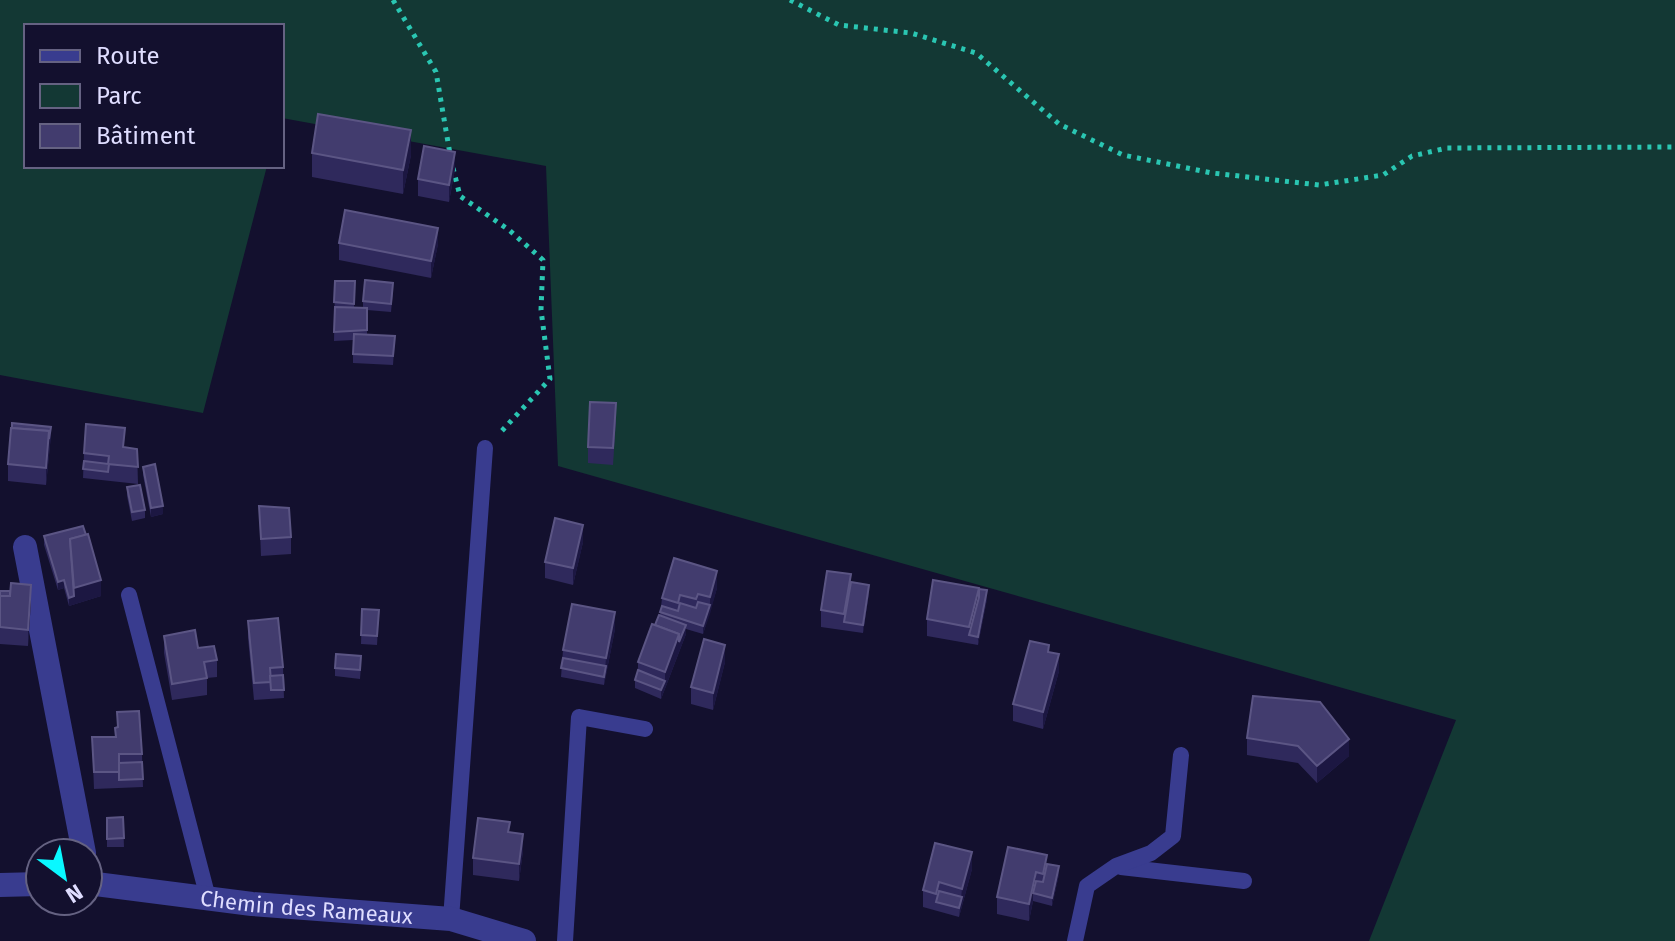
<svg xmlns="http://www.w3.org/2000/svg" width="1675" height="941" viewBox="0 0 1675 941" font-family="'Fira Sans',sans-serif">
	<rect width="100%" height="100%" fill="#13102e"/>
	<path fill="#133834" d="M0,0H1675V941H1369L1456,720L558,466L546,166L282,118V26H26V166H267L203,413L0,375Z"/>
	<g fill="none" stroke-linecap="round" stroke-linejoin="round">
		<g stroke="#2ac6b2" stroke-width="5" stroke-dasharray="4 6" stroke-linecap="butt">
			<path d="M393,0L436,72L450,154"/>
			<path d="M790,0L839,25L911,33L976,53L1059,124L1123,155L1212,173L1319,185L1383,175L1412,156L1447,148L1675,147"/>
			<path d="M453,168L460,196L509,230L543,260L541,310L550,379L498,435"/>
		</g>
		<g stroke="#393c8f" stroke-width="16">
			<path d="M129,595L208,898"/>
			<path d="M1121,867L1244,881"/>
			<path d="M451,919L485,448"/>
			<path d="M565,941L579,717L645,729"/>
			<path d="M1075,941L1087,886L1116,866L1151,853L1173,836L1181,755"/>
		</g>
		<g stroke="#393c8f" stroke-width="24">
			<path d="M25,547L84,853"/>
			<path id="s1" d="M88,883L252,904L451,919L524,941"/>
			<path d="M0,885L40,884"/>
		</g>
	</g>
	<g fill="#2f295c">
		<path d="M312,153L411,155L403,194L312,177Z"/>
		<path d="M455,169L449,202L418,196V179Z"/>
		<path d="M339,243L438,244L431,278L339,260Z"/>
		<path d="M335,281H355L354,308H363V301L393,291L391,312L367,310V335L395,336L393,365L353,363V340L334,341Z"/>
		<path d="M616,420L613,465L588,463V447Z"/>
		<path d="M51,435L46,485L8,481V464Z"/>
		<path d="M125,447L137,449L138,484L83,478L84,453Z"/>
		<path d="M143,467L163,514L151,517L143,475Z"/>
		<path d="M127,487L145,510V518L132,521L127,496Z"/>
		<path d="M259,506L291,537V554L261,556Z"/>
		<path d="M44,536L101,596L69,606L64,588L58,590L44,545Z"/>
		<path d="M583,542L573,585L545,578V562Z"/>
		<path d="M851,582L869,593L863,633L821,627V610Z"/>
		<path d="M717,588L703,634L686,629V634L661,699L635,688V680L638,670V662L660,616L662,598Z"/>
		<path d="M0,591L31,601L28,646L0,644Z"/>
		<path d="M987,599L978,645L927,636V619Z"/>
		<path d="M362,609L379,610L377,645L361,644Z"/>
		<path d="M248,621L283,667L284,698L254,700L248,638Z"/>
		<path d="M615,629L604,685L561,677L563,650Z"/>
		<path d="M164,636L198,648L217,660V677L207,678V695L172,700L164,653Z"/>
		<path d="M725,662L713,710L691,704V687Z"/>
		<path d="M361,665L360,679L335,676V668Z"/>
		<path d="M1059,671L1043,729L1013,721V704Z"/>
		<path d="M1253,696L1349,756L1317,783L1298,763L1247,755V738Z"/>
		<path d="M117,712L142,754L143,787L94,789L92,737H115V728L117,727Z"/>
		<path d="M123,817L124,847H107V818Z"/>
		<path d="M510,832L523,851L519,881L473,875V858Z"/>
		<path d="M1047,864L1059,874L1052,906L1033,901L1029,921L997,914V897Z"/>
		<path d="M972,869L959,917L923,907V890Z"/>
	</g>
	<g fill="#1c1742">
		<path d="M411,130V155L403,194V170Z"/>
		<path d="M455,152V169L449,202V185Z"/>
		<path d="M438,228V244L431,278V261Z"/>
		<path d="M51,427V435L46,485V468L49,431Z"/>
		<path d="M163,506V514L151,517V508Z"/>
		<path d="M583,525V542L573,585V568Z"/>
		<path d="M717,571V588L710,614V597Z"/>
		<path d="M64,580V588L58,590V582Z"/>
		<path d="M101,580V596L69,606V598L74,596V588Z"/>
		<path d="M31,585V601L28,646V630Z"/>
		<path d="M869,585V593L863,633V625Z"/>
		<path d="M979,588V605L969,635V627Z"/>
		<path d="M987,590V599L978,645V637Z"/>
		<path d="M710,605V614L703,634V626Z"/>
		<path d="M615,612V629L604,685L606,658Z"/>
		<path d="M686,625V634L661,699V690L665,681V672L679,634Z"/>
		<path d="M725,645V662L713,710V693Z"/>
		<path d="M1059,654V671L1043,729V712Z"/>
		<path d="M1349,739V756L1317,783V766Z"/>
		<path d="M523,834V851L519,881V864Z"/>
		<path d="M972,852V869L959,917L962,889Z"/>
		<path d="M1059,866V874L1052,906V898Z"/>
		<path d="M1036,872V889L1033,893V901L1029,921V904Z"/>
	</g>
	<g fill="#423c6e" stroke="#5b5584" stroke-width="2">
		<path d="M318,114L411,130L403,170L312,153Z"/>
		<path d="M424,146L455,152L449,185L418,179Z"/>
		<path d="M345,210L438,228L431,261L339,243Z"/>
		<path d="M365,280L393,283L391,304L363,301Z"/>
		<path d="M335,281H355L354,304L334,302Z"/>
		<path d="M335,307L367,308V330L334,332Z"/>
		<path d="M354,334L395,336L393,356L353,354Z"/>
		<path d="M590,402L616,403L613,448L588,447Z"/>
		<path d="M12,423L51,427L49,439V431L12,428Z"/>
		<path d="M86,424L125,428L123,447L137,449L138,467L108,464L109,456L84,453Z"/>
		<path d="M11,428L49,431L46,468L8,464Z"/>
		<path d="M84,461L109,464L108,472L83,469Z"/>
		<path d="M155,464L163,506L151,508L143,467Z"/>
		<path d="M140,485L145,510L132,512L127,487Z"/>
		<path d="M259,506L289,508L291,537L261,539Z"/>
		<path d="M555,518L583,525L573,568L545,562Z"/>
		<path d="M83,526L86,535L70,539L74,596L69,598L64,580L58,582L44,536Z"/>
		<path d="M88,534L101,580L74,588L70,539Z"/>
		<path d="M674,558L717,571L710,597L698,594L696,599L680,595L678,603L662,598Z"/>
		<path d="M827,571L851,574L844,614L821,610Z"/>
		<path d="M933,580L979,588L969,627L927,619Z"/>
		<path d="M851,582L869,585L863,625L844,622Z"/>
		<path d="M11,583L31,585L28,630L0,627V596H10Z"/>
		<path d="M979,589L987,590L978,637L969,635L979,597Z"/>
		<rect x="0" y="591" width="10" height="5"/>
		<path d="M698,602L710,605L703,626L660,612L662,606L678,611L680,603L696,608Z"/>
		<path d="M572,604L615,612L606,658L563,650Z"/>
		<path d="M362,609L379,610L377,636L361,635Z"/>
		<path d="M659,615L686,625L679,642V634L655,625Z"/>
		<path d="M278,618L283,667L270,668L271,682L254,683L248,621Z"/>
		<path d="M652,624L679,634L665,672L638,662Z"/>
		<path d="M195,630L198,648L214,646L217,660L204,662L207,678L172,684L164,636Z"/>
		<path d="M704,639L725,645L713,693L691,687Z"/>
		<path d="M1030,641L1049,645L1048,652L1059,654L1043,712L1013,704Z"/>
		<path d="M336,654L361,656L360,670L335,668Z"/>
		<path d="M563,658L606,666L604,677L561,668Z"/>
		<path d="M638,670L665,681L661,690L635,680Z"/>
		<path d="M283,675L284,690H271L270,676Z"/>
		<path d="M1253,696L1320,702L1349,739L1317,766L1298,746L1247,738Z"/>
		<path d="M139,711L142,754H119V772H94L92,737H116L115,728L118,727L117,712Z"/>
		<path d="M142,762L143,779L119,780V763Z"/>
		<path d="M123,817L124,838L107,839V818Z"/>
		<path d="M478,818L510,822L508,832L523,834L519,864L473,858Z"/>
		<path d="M935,843L972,852L962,889L939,882L936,894L923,890Z"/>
		<path d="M1008,847L1047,855L1043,874L1036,872L1029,904L997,897Z"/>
		<path d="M1047,864L1059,866L1052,898L1033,893L1036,881L1043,882Z"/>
		<path d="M939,891L962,897L959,908L936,902Z"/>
	</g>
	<g text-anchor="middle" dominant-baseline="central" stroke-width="6" stroke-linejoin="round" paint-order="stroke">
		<g font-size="22" fill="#dfddff" stroke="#13102e">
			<text stroke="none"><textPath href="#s1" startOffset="220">Chemin des Rameaux</textPath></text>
		</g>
	</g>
	<rect x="24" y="24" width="260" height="144" fill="#13102e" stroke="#656282" stroke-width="2"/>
	<rect x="40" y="50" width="40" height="12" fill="#393c8f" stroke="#656282" stroke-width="2"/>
	<text x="96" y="64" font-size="24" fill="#dfddff">Route</text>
	<rect x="40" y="84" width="40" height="24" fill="#133834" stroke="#656282" stroke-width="2"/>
	<text x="96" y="104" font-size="24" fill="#dfddff">Parc</text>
	<rect x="40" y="124" width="40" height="24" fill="#423c6e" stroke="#656282" stroke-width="2"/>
	<text x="96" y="144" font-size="24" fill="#dfddff">Bâtiment</text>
	<g transform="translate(64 877) rotate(148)"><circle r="38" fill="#13102e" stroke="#656282" stroke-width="2"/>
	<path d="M0-6L14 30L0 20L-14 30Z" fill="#09f8ff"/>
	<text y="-12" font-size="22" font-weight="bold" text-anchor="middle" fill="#dfddff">N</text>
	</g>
</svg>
